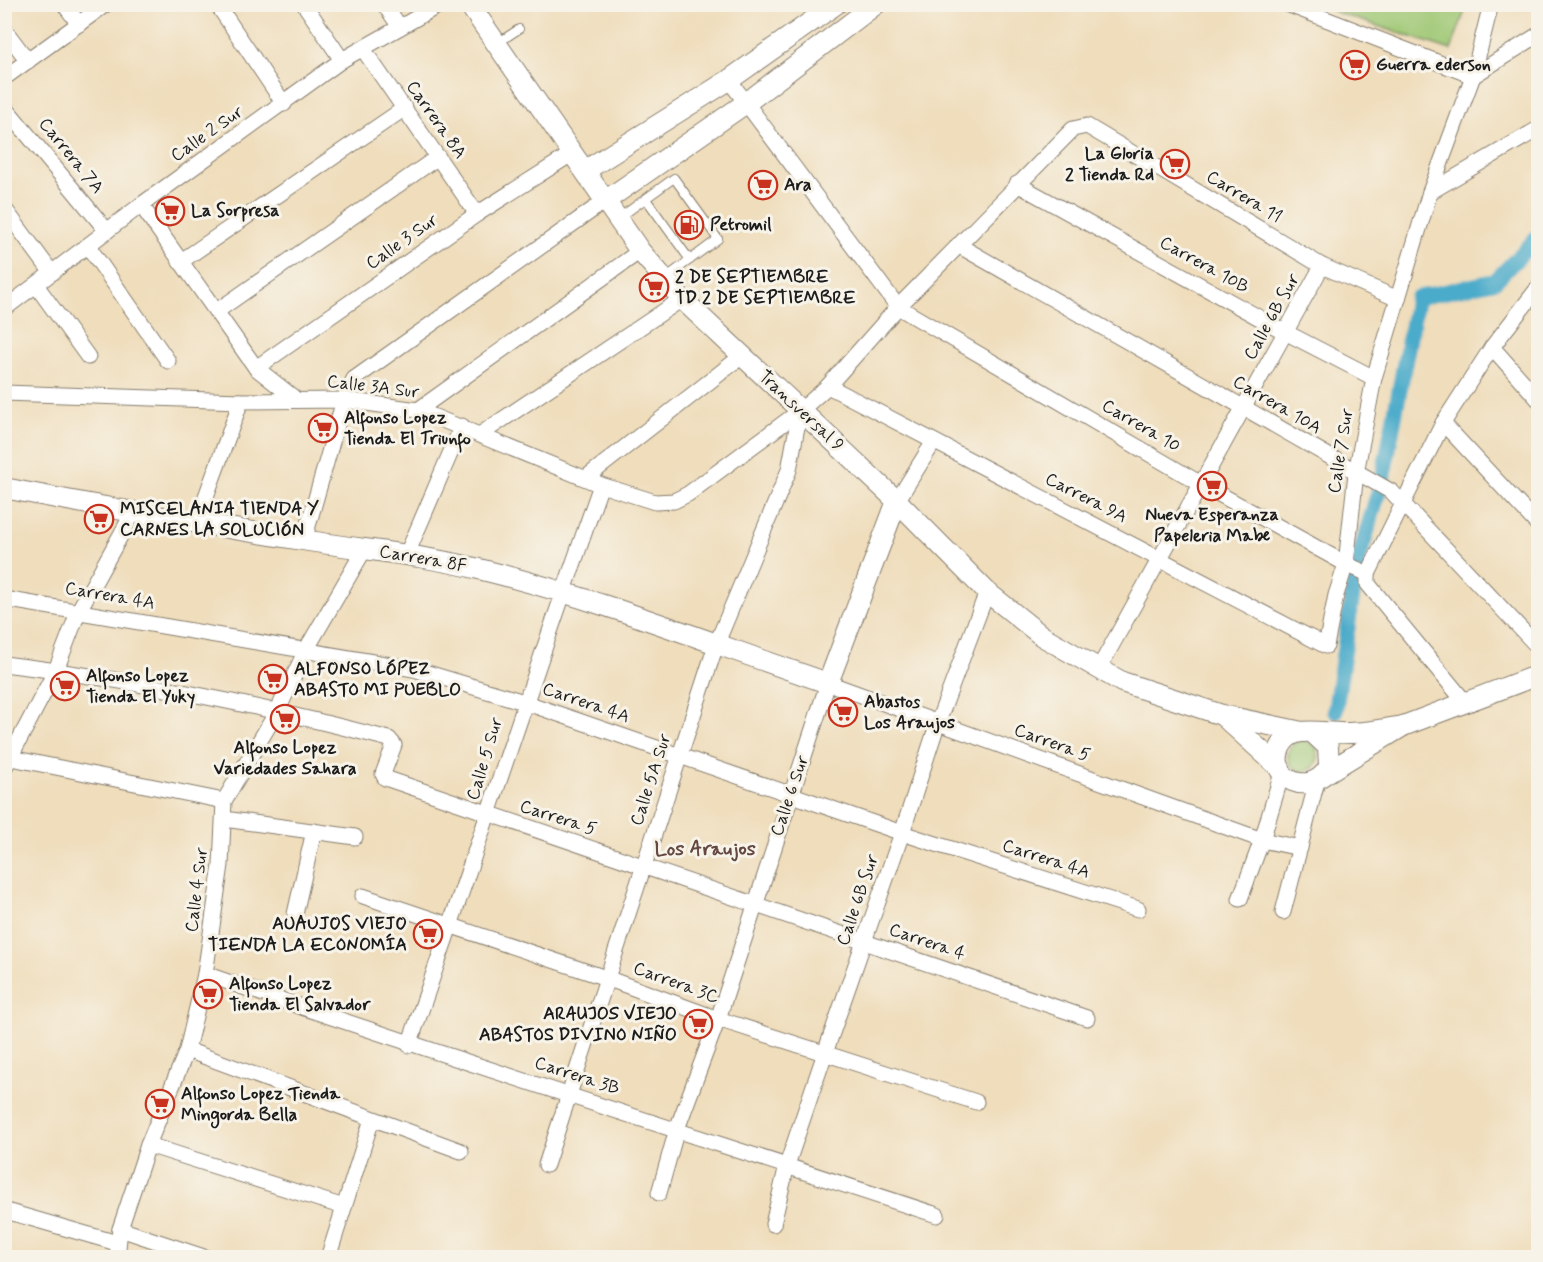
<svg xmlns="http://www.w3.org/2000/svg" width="1543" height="1262" viewBox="0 0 1543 1262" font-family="Mynerve,sans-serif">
	<rect width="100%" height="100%" fill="#f7f3e8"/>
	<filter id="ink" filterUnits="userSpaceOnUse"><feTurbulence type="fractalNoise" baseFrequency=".0167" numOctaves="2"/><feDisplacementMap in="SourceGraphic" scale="12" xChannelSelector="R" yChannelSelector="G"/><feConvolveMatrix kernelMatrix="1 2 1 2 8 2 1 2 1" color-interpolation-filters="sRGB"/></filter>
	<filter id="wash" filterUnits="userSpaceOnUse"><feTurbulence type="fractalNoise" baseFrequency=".008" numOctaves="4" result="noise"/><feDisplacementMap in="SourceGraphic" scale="24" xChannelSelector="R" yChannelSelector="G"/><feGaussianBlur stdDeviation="1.35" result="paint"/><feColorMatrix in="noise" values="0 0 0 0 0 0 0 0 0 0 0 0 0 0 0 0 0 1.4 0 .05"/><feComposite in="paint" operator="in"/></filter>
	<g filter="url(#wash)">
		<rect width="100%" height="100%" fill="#efddbb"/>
		<g fill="#9ec773" stroke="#5d7248" stroke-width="1.5">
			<path d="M1320,5H1467L1451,50L1338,13Z"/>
			<circle cx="1303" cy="756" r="15"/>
		</g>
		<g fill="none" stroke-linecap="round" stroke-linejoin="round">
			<path stroke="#4babca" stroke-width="16" d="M1335,711L1357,565L1383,477L1417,298L1495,281L1538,237"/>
		</g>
	</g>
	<g filter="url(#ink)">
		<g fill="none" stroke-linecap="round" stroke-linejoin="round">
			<g stroke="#867c6c" stroke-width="10">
				<g id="service">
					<path d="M496,44L519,29"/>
					<path d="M646,199L690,260"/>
					<path d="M619,218L674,178L718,239L664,279"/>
				</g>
			</g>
			<g stroke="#867c6c" stroke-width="17">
				<g id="minor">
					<path d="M64,4L79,24"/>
					<path d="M217,4L284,104"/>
					<path d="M304,4L342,60"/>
					<path d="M384,4L400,27"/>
					<path d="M1287,4L1473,76L1538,35"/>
					<path d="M4,29L28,61"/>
					<path d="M363,49L477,214"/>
					<path d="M4,78L106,4"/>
					<path d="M729,80L898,307L1201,484L1346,564L1368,574"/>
					<path d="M4,106L107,231"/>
					<path d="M1017,184L1285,332L1374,378"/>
					<path d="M1430,192L1538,129"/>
					<path d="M141,205L256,368L294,398"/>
					<path d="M4,208L52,273"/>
					<path d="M958,245L1392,492L1538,647"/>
					<path d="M88,246L168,361"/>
					<path d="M180,262L405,108"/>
					<path d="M36,285L88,357"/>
					<path d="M4,309L141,205L342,60L441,4"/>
					<path d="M217,311L438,157"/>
					<path d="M1492,347L1538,399"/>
					<path d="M256,368L477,214L573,153"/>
					<path d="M828,386L1326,646L1336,595L1346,564L1356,473L1374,378L1430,192L1473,76L1491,4"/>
					<path d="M4,393L241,401L344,400L418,410L601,485L655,502L674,501L688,494L800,411L828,386L898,307L1073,129L1087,126L1322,266L1398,299"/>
					<path d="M418,410L640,251"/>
					<path d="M1443,423L1538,525"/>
					<path d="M481,434L682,299"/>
					<path d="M587,477L742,356"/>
					<path d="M897,501L933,443"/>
					<path d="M197,521L241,401"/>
					<path d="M304,540L344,400L354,379L605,201"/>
					<path d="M407,554L462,426"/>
					<path d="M4,599L414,669L524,702L902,833L1138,909"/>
					<path d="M4,664C134,680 263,706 389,739L394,745L383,774L385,778L1087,1018"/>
					<path d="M1098,670L1322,266"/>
					<path d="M1464,701L1368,584V574L1443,423L1492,347L1538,288"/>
					<path d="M11,758L224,801"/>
					<path d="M4,769L56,670L79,610L133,513"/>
					<path d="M224,819L355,837"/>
					<path d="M363,896L609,979L718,1019L976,1102"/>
					<path d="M1240,899L1262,840L1282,773"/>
					<path d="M1283,912L1317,781"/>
					<path d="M295,914L314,831"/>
					<path d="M205,974C448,1058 693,1135 937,1215"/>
					<path d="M409,1045C474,858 535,671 601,485"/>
					<path d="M187,1050L461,1151"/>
					<path d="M148,1145L344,1207"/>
					<path d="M546,1165L716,645L789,470L800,411"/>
					<path d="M659,1193L677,1129L718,1019L828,683L1262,840L1300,848"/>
					<path d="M4,1215L6,1211L117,1243"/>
					<path d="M773,1224L787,1165L825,1053L902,833L938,722L987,592"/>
					<path d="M120,1229L207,1258"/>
					<path d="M117,1258L120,1229L148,1145L187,1050L205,974L221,865L224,801L278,710L306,650L364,550"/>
					<path d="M328,1258L372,1119"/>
				</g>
			</g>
			<g stroke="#867c6c" stroke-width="22">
				<g id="tertiary">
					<path d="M469,4L640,251L682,299L897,501L987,592L1042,636L1122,682L1222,715L1302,732"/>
					<path d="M586,170L729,80L836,4"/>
					<path d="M605,201L746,103L876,4"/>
					<path d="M4,488C106,508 207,525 309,541C365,550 423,555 479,569C597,598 713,644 828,683L897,501"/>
					<path d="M1222,715L1280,768"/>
					<path d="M1313,733L1328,747L1329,767C1310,799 1267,779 1280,748C1284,739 1292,733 1301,732C1316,730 1333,734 1348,733C1366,733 1385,729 1403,726"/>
					<path d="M1323,775L1403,726L1538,675"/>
				</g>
			</g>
			<use href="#service" stroke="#fff" stroke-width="8"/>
			<use href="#minor" stroke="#fff" stroke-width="15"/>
			<use href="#tertiary" stroke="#fff" stroke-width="20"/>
		</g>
	</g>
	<defs>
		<g id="supermarket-ring" transform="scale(1.5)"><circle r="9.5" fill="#f7f3e8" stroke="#c8321e" stroke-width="1.5"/><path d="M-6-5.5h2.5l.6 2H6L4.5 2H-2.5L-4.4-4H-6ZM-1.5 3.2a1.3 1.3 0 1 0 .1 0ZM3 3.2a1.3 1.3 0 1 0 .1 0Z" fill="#c8321e"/></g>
		<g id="fuel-ring" transform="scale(1.5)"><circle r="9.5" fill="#f7f3e8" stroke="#c8321e" stroke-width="1.5"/><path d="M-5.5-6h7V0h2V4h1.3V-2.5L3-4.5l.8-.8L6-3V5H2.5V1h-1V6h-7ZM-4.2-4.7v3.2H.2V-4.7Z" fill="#c8321e"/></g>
	</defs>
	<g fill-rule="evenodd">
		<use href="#supermarket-ring" x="1355" y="65"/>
		<use href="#supermarket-ring" x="1175" y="164"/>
		<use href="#supermarket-ring" x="763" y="185"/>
		<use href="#supermarket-ring" x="170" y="211"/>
		<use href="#fuel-ring" x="689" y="225"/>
		<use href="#supermarket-ring" x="654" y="287"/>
		<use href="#supermarket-ring" x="323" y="428"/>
		<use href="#supermarket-ring" x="1212" y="486"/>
		<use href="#supermarket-ring" x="99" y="519"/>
		<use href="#supermarket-ring" x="273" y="679"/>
		<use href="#supermarket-ring" x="65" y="686"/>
		<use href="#supermarket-ring" x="843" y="712"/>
		<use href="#supermarket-ring" x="285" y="719"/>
		<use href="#supermarket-ring" x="428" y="934"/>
		<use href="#supermarket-ring" x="208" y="994"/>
		<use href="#supermarket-ring" x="698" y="1024"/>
		<use href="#supermarket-ring" x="160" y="1104"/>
	</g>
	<g text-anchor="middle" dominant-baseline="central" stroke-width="6" stroke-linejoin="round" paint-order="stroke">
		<g font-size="18" font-weight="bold" fill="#1c1c1c" stroke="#f7f3e8" text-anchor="start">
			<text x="1376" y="65">Guerra ederson</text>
			<text x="1154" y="154" text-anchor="end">La Gloria<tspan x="1154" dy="21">2 Tienda Rd</tspan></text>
			<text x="784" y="185">Ara</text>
			<text x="191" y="211">La Sorpresa</text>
			<text x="710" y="225">Petromil</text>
			<text x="675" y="277">2 DE SEPTIEMBRE<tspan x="675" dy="21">TD 2 DE SEPTIEMBRE</tspan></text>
			<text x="344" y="418">Alfonso Lopez<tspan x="344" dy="21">Tienda El Triunfo</tspan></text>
			<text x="120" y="509">MISCELANIA TIENDA Y<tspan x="120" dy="21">CARNES LA SOLUCIÓN</tspan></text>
			<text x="1212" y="515" text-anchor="middle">Nueva Esperanza<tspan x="1212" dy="21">Papeleria Mabe</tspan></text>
			<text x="294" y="669">ALFONSO LÓPEZ<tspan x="294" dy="21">ABASTO MI PUEBLO</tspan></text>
			<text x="86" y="676">Alfonso Lopez<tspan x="86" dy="21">Tienda El Yuky</tspan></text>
			<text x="864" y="702">Abastos<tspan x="864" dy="21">Los Araujos</tspan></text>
			<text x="285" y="748" text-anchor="middle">Alfonso Lopez<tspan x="285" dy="21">Variedades Sahara</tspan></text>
			<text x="407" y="924" text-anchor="end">AUAUJOS VIEJO<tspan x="407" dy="21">TIENDA LA ECONOMÍA</tspan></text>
			<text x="229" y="984">Alfonso Lopez<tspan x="229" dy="21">Tienda El Salvador</tspan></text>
			<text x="677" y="1014" text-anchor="end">ARAUJOS VIEJO<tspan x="677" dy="21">ABASTOS DIVINO NIÑO</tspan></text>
			<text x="181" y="1094">Alfonso Lopez Tienda<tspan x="181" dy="21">Mingorda Bella</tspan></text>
		</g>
		<g font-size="18" fill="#1c1c1c" stroke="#f7f3e8">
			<text transform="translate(436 120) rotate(55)">Carrera 8A</text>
			<text transform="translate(207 134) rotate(-35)">Calle 2 Sur</text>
			<text transform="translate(71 156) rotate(51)">Carrera 7A</text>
			<text transform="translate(1244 197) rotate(31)">Carrera 11</text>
			<text transform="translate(402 242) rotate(-35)">Calle 3 Sur</text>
			<text transform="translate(1204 265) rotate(29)">Carrera 10B</text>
			<text transform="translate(1272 317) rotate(-61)">Calle 6B Sur</text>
			<text transform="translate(373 387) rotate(7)">Calle 3A Sur</text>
			<text transform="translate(1277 405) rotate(30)">Carrera 10A</text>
			<text transform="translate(801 411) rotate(43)">Transversal 9</text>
			<text transform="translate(1141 426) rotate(30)">Carrera 10</text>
			<text transform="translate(1341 451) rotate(-81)">Calle 7 Sur</text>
			<text transform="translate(1086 498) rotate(27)">Carrera 9A</text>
			<text transform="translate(423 559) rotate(10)">Carrera 8F</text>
			<text transform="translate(110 596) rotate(10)">Carrera 4A</text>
			<text transform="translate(586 703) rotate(19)">Carrera 4A</text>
			<text transform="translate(1052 743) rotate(20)">Carrera 5</text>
			<text transform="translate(485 759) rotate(-73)">Calle 5 Sur</text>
			<text transform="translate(651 780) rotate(-72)">Calle 5A Sur</text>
			<text transform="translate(790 796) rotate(-71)">Calle 6 Sur</text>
			<text transform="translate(558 818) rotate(18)">Carrera 5</text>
			<text transform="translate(1046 859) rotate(18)">Carrera 4A</text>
			<text transform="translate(197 890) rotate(-83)">Calle 4 Sur</text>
			<text transform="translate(858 900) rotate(-71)">Calle 6B Sur</text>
			<text transform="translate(927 942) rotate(19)">Carrera 4</text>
			<text transform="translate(676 983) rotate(20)">Carrera 3C</text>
			<text transform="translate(577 1076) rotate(18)">Carrera 3B</text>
		</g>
		<g font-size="20" font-weight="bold" fill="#644842" stroke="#f7f3e8">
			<text x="705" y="849">Los Araujos</text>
		</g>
	</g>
	<rect width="1543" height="1262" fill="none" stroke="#f7f3e8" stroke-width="24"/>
</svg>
